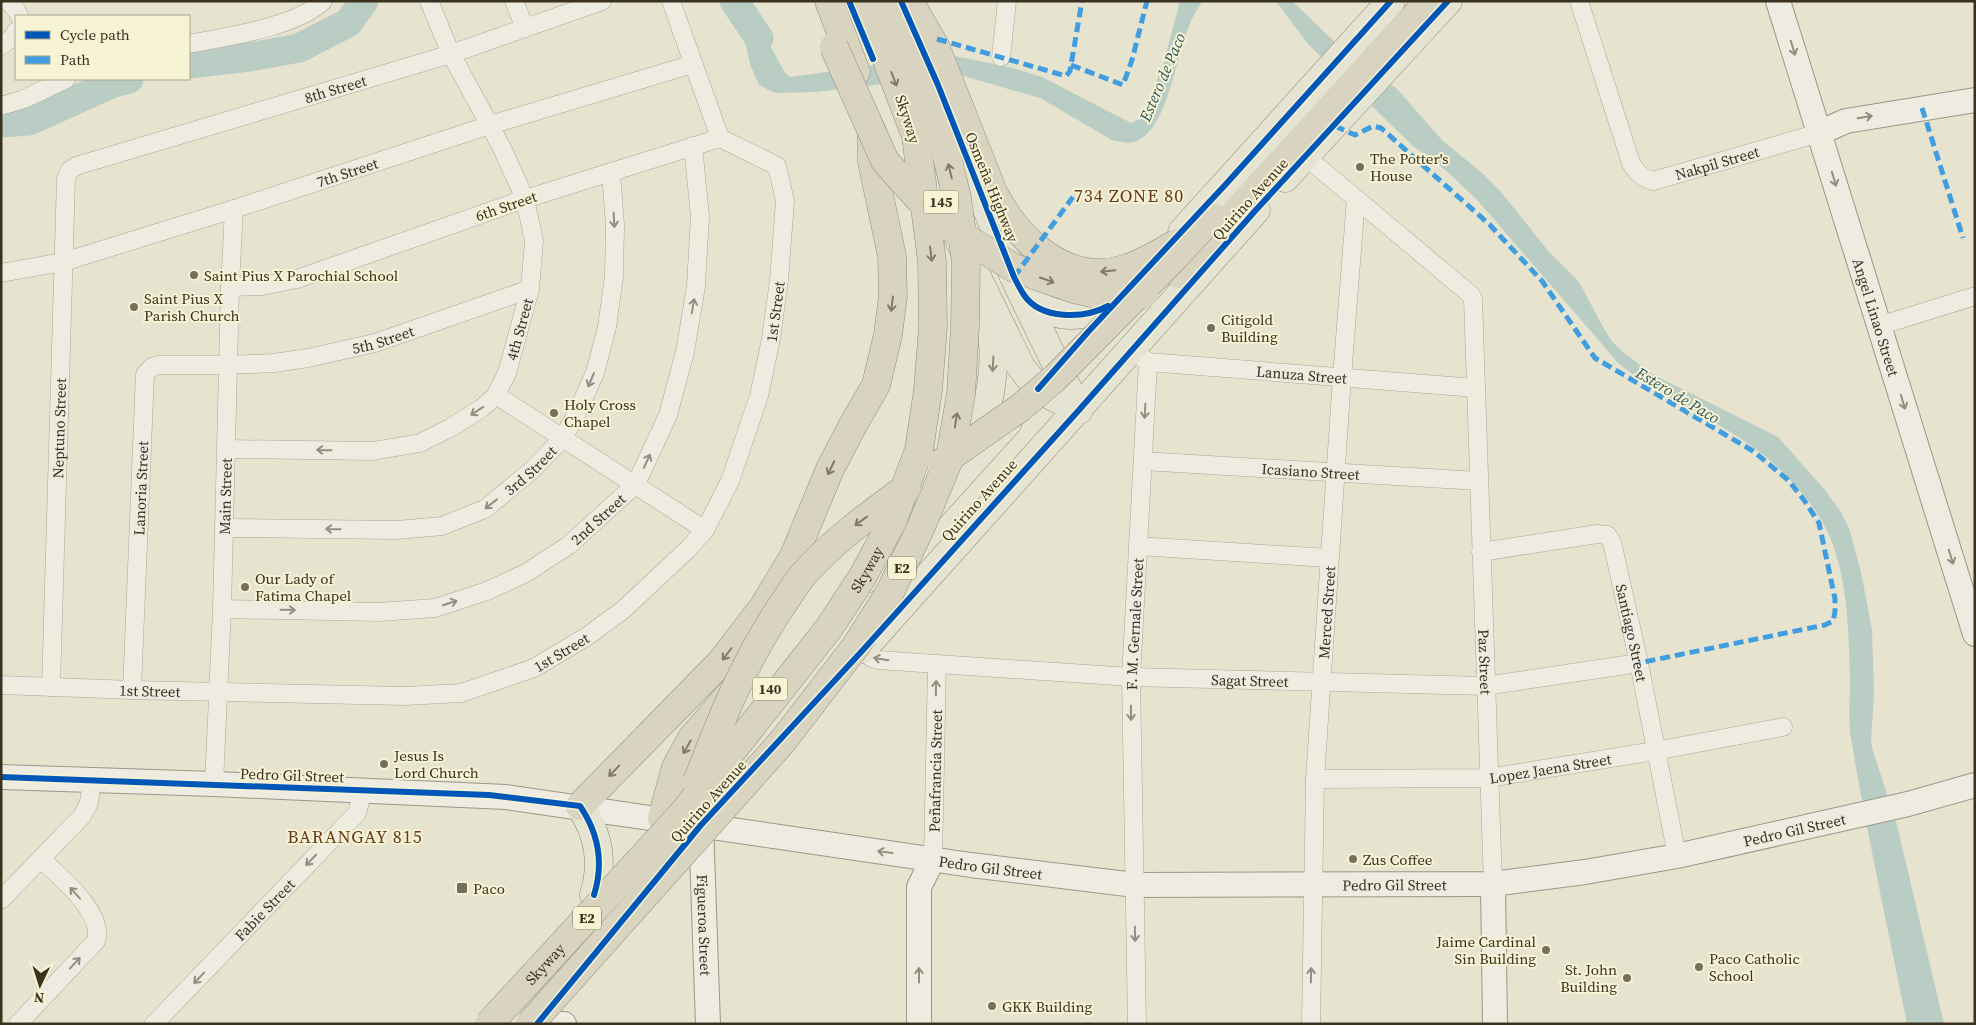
<svg xmlns="http://www.w3.org/2000/svg" width="1976" height="1025" viewBox="0 0 1976 1025" font-family="'Source Serif 4',serif">
	<rect width="100%" height="100%" fill="#e6e3cf"/>
	<g fill="#bacdc4">
		<path d="M1180,1H1203C1175,34 1175,120 1139,140C1130,145 1122,142 1112,140L1040,98L960,75L815,92L775,93L759,85L750,64L737,5L761,29L785,73L790,77L950,55L1013,68L1042,77L1131,123L1140,119L1144,114L1164,62Z"/>
		<path d="M1276,1H1292L1338,45L1396,88L1443,141L1482,173L1502,193L1549,252L1579,282L1603,327L1611,340L1623,352L1652,374L1778,437L1825,490L1841,512L1849,528L1861,572L1872,630L1874,693L1871,741L1873,751L1897,825L1944,1024H1907C1888,929 1867,834 1851,738C1848,719 1850,699 1850,680C1849,634 1848,585 1832,542C1824,521 1809,500 1794,484C1747,429 1675,408 1619,364L1479,202L1448,172L1413,146L1308,44Z"/>
	</g>
	<g fill="none" stroke-linecap="round" stroke-linejoin="round">
		<g stroke="#bacdc4" stroke-width="29">
			<path d="M734,1L759,38"/>
			<path d="M189,64L250,57L299,48L348,23L364,1"/>
			<path d="M1,123L29,121L111,84L129,79"/>
		</g>
		<g stroke="#aba797" stroke-width="19">
			<g id="street">
				<path d="M8,1L17,11L19,16"/>
				<path d="M514,1L525,28"/>
				<path d="M671,1L720,138"/>
				<path id="s1" d="M1579,1L1631,163C1637,173 1642,178 1653,181L1819,133"/>
				<path d="M189,44C225,37 297,27 323,1"/>
				<path d="M1,46L14,36L16,31"/>
				<path d="M1001,57L1007,1"/>
				<path d="M1,106L24,99L66,79"/>
				<path id="s2" d="M1305,156L1471,295L1473,299L1493,884"/>
				<path id="s3" d="M1,273L63,262L234,209L490,125L693,64"/>
				<path d="M1879,326L1975,296"/>
				<path id="s4" d="M1140,356L1148,362L1476,388"/>
				<path d="M496,395L705,530"/>
				<path id="s5" d="M227,449L373,451L420,443L450,428L482,408L496,395L507,373L530,289L534,241L525,199L502,148L451,54L429,1"/>
				<path id="s6" d="M1143,461L1479,481"/>
				<path id="s7" d="M224,528L397,530L442,526L485,509L531,471L563,438L576,415L595,373L607,327L614,276L615,225L611,172"/>
				<path d="M1138,546L1329,558"/>
				<path id="s8" d="M1481,552L1597,534L1607,535L1612,542L1639,663L1677,856"/>
				<path id="s9" d="M222,609L379,612L435,608L487,591L526,573L569,545L636,484L668,415L685,352L696,286L700,217L693,146"/>
				<path id="s10" d="M862,651L872,658L878,660L1131,677L1485,686L1639,663"/>
				<path id="s11" d="M1,685L132,690L406,696L461,693L534,668L586,637L623,610L688,549L705,530L730,481L759,396L771,339L779,280L785,201L777,166L720,138L525,199L297,279L262,286L230,287"/>
				<path id="s12" d="M51,687L66,179L69,171L76,166L451,54L602,1"/>
				<path id="s13" d="M132,690L145,374L152,367L159,365H229L274,363L308,358L375,343L530,289"/>
				<path id="s14" d="M1315,779L1488,778L1655,751L1783,727"/>
				<path id="s15" d="M214,784L222,609L230,287L234,209"/>
				<path id="s16" d="M933,859L937,665"/>
				<path d="M1,900L82,816L89,803L92,781"/>
				<path d="M18,1024L96,941C105,913 59,876 41,859"/>
				<path id="s17" d="M154,1024L357,813L363,790"/>
				<path id="s18" d="M1137,1024L1131,677L1148,362"/>
				<path id="s19" d="M1311,1024L1315,779L1342,377L1356,199"/>
			</g>
		</g>
		<g stroke="#9b9788" stroke-width="26">
			<g id="secondary">
				<path id="s20" d="M1778,1L1975,634"/>
				<path d="M1819,133L1846,121L1975,100"/>
				<path id="s21" d="M1,777L214,784L506,797L971,865L1135,885L1493,884L1585,872L1677,856L1908,804L1975,785"/>
				<path id="s22" d="M701,825L708,1024"/>
				<path d="M1493,884L1495,1024"/>
				<path d="M538,1023L564,1024"/>
				<path d="M919,1024V887L933,859"/>
			</g>
		</g>
		<g stroke="#918d7f" stroke-width="29">
			<g id="primary">
				<path d="M920,160L1021,367L1038,389L1079,410"/>
				<path d="M973,174L1014,277L1070,393"/>
				<path d="M1285,178L1448,1"/>
				<path d="M1182,232L1391,1"/>
				<path d="M1024,296C1056,321 1082,320 1117,301"/>
				<path d="M972,450C990,410 999,363 990,319"/>
				<path d="M866,579L1008,422"/>
				<path d="M863,649L1256,210"/>
				<path d="M580,806C599,834 604,863 594,895"/>
			</g>
		</g>
		<g stroke="#918d7f" stroke-width="29">
			<g id="highway">
				<path d="M829,1L856,72"/>
				<path d="M1179,274L1429,1"/>
				<path d="M580,806L721,662L764,606L794,556L830,469L853,425L876,385L888,335L893,296L892,256L872,162V131"/>
				<path d="M662,818L676,767L692,738L731,693"/>
			</g>
		</g>
		<use href="#street" stroke="#eeece1" stroke-width="18"/>
		<use href="#secondary" stroke="#eeece1" stroke-width="24"/>
		<use href="#primary" stroke="#e5e3d2" stroke-width="28"/>
		<use href="#highway" stroke="#d9d4c0" stroke-width="28"/>
		<g stroke="#918d7f" stroke-width="29" stroke-linecap="butt">
			<g id="highway-bridge">
				<path d="M909,1L936,48L993,192C1018,240 1066,287 1125,269C1144,263 1160,253 1177,243"/>
				<path d="M834,47L885,161L920,200L956,232L1014,268L1074,289L1114,298L1144,294"/>
				<path d="M941,463L1020,408L1055,378L1173,259L1212,217"/>
				<path d="M697,782C721,719 746,657 785,601C790,593 796,584 802,576C833,541 869,515 906,488"/>
				<path id="s23" d="M489,1024L684,812L829,628L863,576L892,522L919,450L928,390L933,327L932,262L916,136L876,32L862,1"/>
				<path d="M530,1024L782,742L856,646L890,592L921,527L950,457L961,394L965,327L966,262L957,198L941,132L890,1"/>
			</g>
		</g>
		<use href="#highway-bridge" stroke="#d9d4c0" stroke-width="28"/>
		<g stroke="#3f9de0" stroke-width="5" stroke-dasharray="10 5" stroke-linecap="butt">
			<path d="M937,39L1066,76L1070,71L1082,1"/>
			<path d="M1071,65L1123,85L1132,60L1147,1"/>
			<path d="M1922,108L1963,238"/>
			<path d="M1335,126L1355,135L1373,126L1381,128L1490,225L1542,281L1595,358L1753,451L1788,480L1804,500L1819,523L1835,599V612L1833,621L1825,625L1639,663"/>
			<path d="M1014,277L1073,197"/>
		</g>
		<g stroke="#f7f3d5" stroke-width="9">
			<g id="cycleway">
				<path d="M849,1L873,59"/>
				<path d="M901,1L938,85L1014,277C1017,283 1020,289 1024,295C1041,320 1084,319 1108,306"/>
				<path d="M1038,389L1088,332L1226,184L1391,1"/>
				<path d="M1,777L489,795L580,806C599,834 604,863 594,895"/>
				<path d="M537,1024L701,825L862,651L1079,410L1255,211L1448,1"/>
			</g>
		</g>
		<use href="#cycleway" stroke="#0057b8" stroke-width="6"/>
	</g>
	<defs><path id="oneway-shaft" d="M-6 0H5M1.5-3L5.5 0L1.5 3" fill="none" stroke-width="1.6" stroke-linecap="round" stroke-linejoin="round" transform="scale(1.25)"/></defs>
	<g stroke="#948e80">
		<use href="#oneway-shaft" transform="translate(1793 48) rotate(73)"/>
		<use href="#oneway-shaft" transform="translate(1865 117) rotate(-10)"/>
		<use href="#oneway-shaft" transform="translate(1834 179) rotate(73)"/>
		<use href="#oneway-shaft" transform="translate(614 220) rotate(87)"/>
		<use href="#oneway-shaft" transform="translate(693 306) rotate(-80)"/>
		<use href="#oneway-shaft" transform="translate(591 380) rotate(113)"/>
		<use href="#oneway-shaft" transform="translate(1903 402) rotate(73)"/>
		<use href="#oneway-shaft" transform="translate(477 411) rotate(146)"/>
		<use href="#oneway-shaft" transform="translate(1145 411) rotate(93)"/>
		<use href="#oneway-shaft" transform="translate(324 450) rotate(-179)"/>
		<use href="#oneway-shaft" transform="translate(647 461) rotate(-65)"/>
		<use href="#oneway-shaft" transform="translate(491 504) rotate(142)"/>
		<use href="#oneway-shaft" transform="translate(333 529) rotate(-179)"/>
		<use href="#oneway-shaft" transform="translate(1951 557) rotate(73)"/>
		<use href="#oneway-shaft" transform="translate(450 603) rotate(-18)"/>
		<use href="#oneway-shaft" transform="translate(288 610) rotate(1)"/>
		<use href="#oneway-shaft" transform="translate(881 659) rotate(-171)"/>
		<use href="#oneway-shaft" transform="translate(936 688) rotate(-89)"/>
		<use href="#oneway-shaft" transform="translate(1131 713) rotate(89)"/>
		<use href="#oneway-shaft" transform="translate(885 852) rotate(-172)"/>
		<use href="#oneway-shaft" transform="translate(311 860) rotate(134)"/>
		<use href="#oneway-shaft" transform="translate(75 893) rotate(-132)"/>
		<use href="#oneway-shaft" transform="translate(1135 934) rotate(89)"/>
		<use href="#oneway-shaft" transform="translate(75 963) rotate(-47)"/>
		<use href="#oneway-shaft" transform="translate(919 975) rotate(-90)"/>
		<use href="#oneway-shaft" transform="translate(1311 975) rotate(-89)"/>
		<use href="#oneway-shaft" transform="translate(199 978) rotate(134)"/>
	</g>
	<g stroke="#827a67">
		<use href="#oneway-shaft" transform="translate(894 79) rotate(69)"/>
		<use href="#oneway-shaft" transform="translate(950 171) rotate(-104)"/>
		<use href="#oneway-shaft" transform="translate(931 254) rotate(83)"/>
		<use href="#oneway-shaft" transform="translate(1108 271) rotate(174)"/>
		<use href="#oneway-shaft" transform="translate(1047 280) rotate(19)"/>
		<use href="#oneway-shaft" transform="translate(892 304) rotate(97)"/>
		<use href="#oneway-shaft" transform="translate(956 420) rotate(-81)"/>
		<use href="#oneway-shaft" transform="translate(831 468) rotate(115)"/>
		<use href="#oneway-shaft" transform="translate(861 521) rotate(144)"/>
		<use href="#oneway-shaft" transform="translate(727 654) rotate(127)"/>
		<use href="#oneway-shaft" transform="translate(687 747) rotate(119)"/>
		<use href="#oneway-shaft" transform="translate(614 771) rotate(134)"/>
	</g>
	<use stroke="#908a78" href="#oneway-shaft" transform="translate(993 364) rotate(93)"/>
	<g fill="#776f5d" stroke="#f7f3d5" stroke-width="2">
		<circle cx="1360" cy="167" r="5"/>
		<circle cx="194" cy="275" r="5"/>
		<circle cx="134" cy="307" r="5"/>
		<circle cx="1211" cy="328" r="5"/>
		<circle cx="554" cy="413" r="5"/>
		<circle cx="245" cy="587" r="5"/>
		<circle cx="384" cy="764" r="5"/>
		<circle cx="1353" cy="859" r="5"/>
		<rect x="456" y="882" width="12" height="12" rx="2.5"/>
		<circle cx="1546" cy="950" r="5"/>
		<circle cx="1699" cy="967" r="5"/>
		<circle cx="1627" cy="978" r="5"/>
		<circle cx="992" cy="1006" r="5"/>
	</g>
	<g text-anchor="middle" dominant-baseline="central" stroke-width="4" stroke-linejoin="round" paint-order="stroke">
		<g fill="#f7f3d5" stroke="#736b56" stroke-width="1">
			<rect x="923.5" y="190.5" width="35" height="23" rx="4"/>
			<rect x="888" y="556.5" width="28" height="23" rx="4"/>
			<rect x="752.5" y="677.5" width="35" height="23" rx="4"/>
			<rect x="573" y="906.5" width="28" height="23" rx="4"/>
		</g>
		<g font-size="14" font-weight="bold" fill="#3b311f">
			<text x="941" y="202">145</text>
			<text x="902" y="568">E2</text>
			<text x="770" y="689">140</text>
			<text x="587" y="918">E2</text>
		</g>
		<g font-size="15" fill="#3b311f" stroke="#f7f3d5">
			<text stroke="none"><textPath href="#s12" startOffset="796">8th Street</textPath></text>
			<text transform="translate(908 119) rotate(72)">Skyway</text>
			<text stroke="none"><textPath href="#s1" startOffset="266">Nakpil Street</textPath></text>
			<text stroke="none"><textPath href="#s3" startOffset="361">7th Street</textPath></text>
			<text transform="translate(992 187) rotate(68)">Osmeña Highway</text>
			<text transform="translate(1250 199) rotate(-48)">Quirino Avenue</text>
			<text transform="translate(506 206) rotate(-19)">6th Street</text>
			<text stroke="none"><textPath href="#s11" startOffset="989">1st Street</textPath></text>
			<text stroke="none"><textPath href="#s20" startOffset="331">Angel Linao Street</textPath></text>
			<text stroke="none"><textPath href="#s5" startOffset="354">4th Street</textPath></text>
			<text stroke="none"><textPath href="#s13" startOffset="560">5th Street</textPath></text>
			<text stroke="none"><textPath href="#s4" startOffset="164">Lanuza Street</textPath></text>
			<text stroke="none"><textPath href="#s12" startOffset="259">Neptuno Street</textPath></text>
			<text stroke="none"><textPath href="#s7" startOffset="324">3rd Street</textPath></text>
			<text stroke="none"><textPath href="#s6" startOffset="168">Icasiano Street</textPath></text>
			<text stroke="none"><textPath href="#s13" startOffset="202">Lanoria Street</textPath></text>
			<text stroke="none"><textPath href="#s15" startOffset="288">Main Street</textPath></text>
			<text transform="translate(979 500) rotate(-48)">Quirino Avenue</text>
			<text stroke="none"><textPath href="#s9" startOffset="401">2nd Street</textPath></text>
			<text stroke="none"><textPath href="#s23" startOffset="592">Skyway</textPath></text>
			<text stroke="none"><textPath href="#s19" startOffset="412">Merced Street</textPath></text>
			<text stroke="none"><textPath href="#s18" startOffset="400">F. M. Gernale Street</textPath></text>
			<text stroke="none"><textPath href="#s8" startOffset="229">Santiago Street</textPath></text>
			<text stroke="none"><textPath href="#s11" startOffset="569">1st Street</textPath></text>
			<text stroke="none"><textPath href="#s2" startOffset="584">Paz Street</textPath></text>
			<text stroke="none"><textPath href="#s10" startOffset="391">Sagat Street</textPath></text>
			<text stroke="none"><textPath href="#s11" startOffset="149">1st Street</textPath></text>
			<text stroke="none"><textPath href="#s14" startOffset="236">Lopez Jaena Street</textPath></text>
			<text stroke="none"><textPath href="#s16" startOffset="88">Peñafrancia Street</textPath></text>
			<text transform="translate(292 775) rotate(2)">Pedro Gil Street</text>
			<text transform="translate(708 801) rotate(-48)">Quirino Avenue</text>
			<text stroke="none"><textPath href="#s21" startOffset="1805">Pedro Gil Street</textPath></text>
			<text stroke="none"><textPath href="#s21" startOffset="995">Pedro Gil Street</textPath></text>
			<text stroke="none"><textPath href="#s21" startOffset="1400">Pedro Gil Street</textPath></text>
			<text stroke="none"><textPath href="#s17" startOffset="159">Fabie Street</textPath></text>
			<text stroke="none"><textPath href="#s22" startOffset="100">Figueroa Street</textPath></text>
			<text stroke="none"><textPath href="#s23" startOffset="82">Skyway</textPath></text>
		</g>
		<g font-size="15" fill="#3b311f" stroke="#f7f3d5" text-anchor="start">
			<text x="1370" y="158">The Potter's<tspan x="1370" dy="17">House</tspan></text>
			<text x="204" y="275">Saint Pius X Parochial School</text>
			<text x="144" y="298">Saint Pius X<tspan x="144" dy="17">Parish Church</tspan></text>
			<text x="1221" y="319">Citigold<tspan x="1221" dy="17">Building</tspan></text>
			<text x="564" y="404">Holy Cross<tspan x="564" dy="17">Chapel</tspan></text>
			<text x="255" y="578">Our Lady of<tspan x="255" dy="17">Fatima Chapel</tspan></text>
			<text x="394" y="755">Jesus Is<tspan x="394" dy="17">Lord Church</tspan></text>
			<text x="1363" y="859">Zus Coffee</text>
			<text x="473" y="888">Paco</text>
			<text x="1536" y="941" text-anchor="end">Jaime Cardinal<tspan x="1536" dy="17">Sin Building</tspan></text>
			<text x="1709" y="958">Paco Catholic<tspan x="1709" dy="17">School</tspan></text>
			<text x="1617" y="969" text-anchor="end">St. John<tspan x="1617" dy="17">Building</tspan></text>
			<text x="1002" y="1006">GKK Building</text>
		</g>
		<g font-size="16" font-style="italic" fill="#2e565b" stroke="#f7f3d5">
			<text transform="translate(1162 77) rotate(-67)">Estero de Paco</text>
			<text transform="translate(1678 395) rotate(31)">Estero de Paco</text>
		</g>
		<g font-size="18" letter-spacing="1" fill="#69391d" stroke="#f7f3d5">
			<text x="1129" y="195">734 ZONE 80</text>
			<text x="355" y="836">BARANGAY 815</text>
		</g>
	</g>
	<rect width="1976" height="1025" fill="none" stroke="#3b311f" stroke-width="5"/>
	<rect x="15" y="15" width="175" height="65" fill="#f7f3d5" stroke="#aca58c"/>
	<rect x="25" y="31" width="25" height="8" fill="#0057b8" stroke="#aca58c"/>
	<text x="60" y="40" font-size="15" fill="#3b311f">Cycle path</text>
	<rect x="25" y="56" width="25" height="8" fill="#3f9de0" stroke="#aca58c"/>
	<text x="60" y="65" font-size="15" fill="#3b311f">Path</text>
	<g transform="translate(40 985) rotate(184)" stroke="#f7f3d5" stroke-width="4" paint-order="stroke">
	<path d="M0-4L9 19L0 12L-9 19Z" fill="#3b311f"/>
	<text y="-8" font-size="14" font-weight="bold" text-anchor="middle" fill="#3b311f">N</text>
	</g>
</svg>
